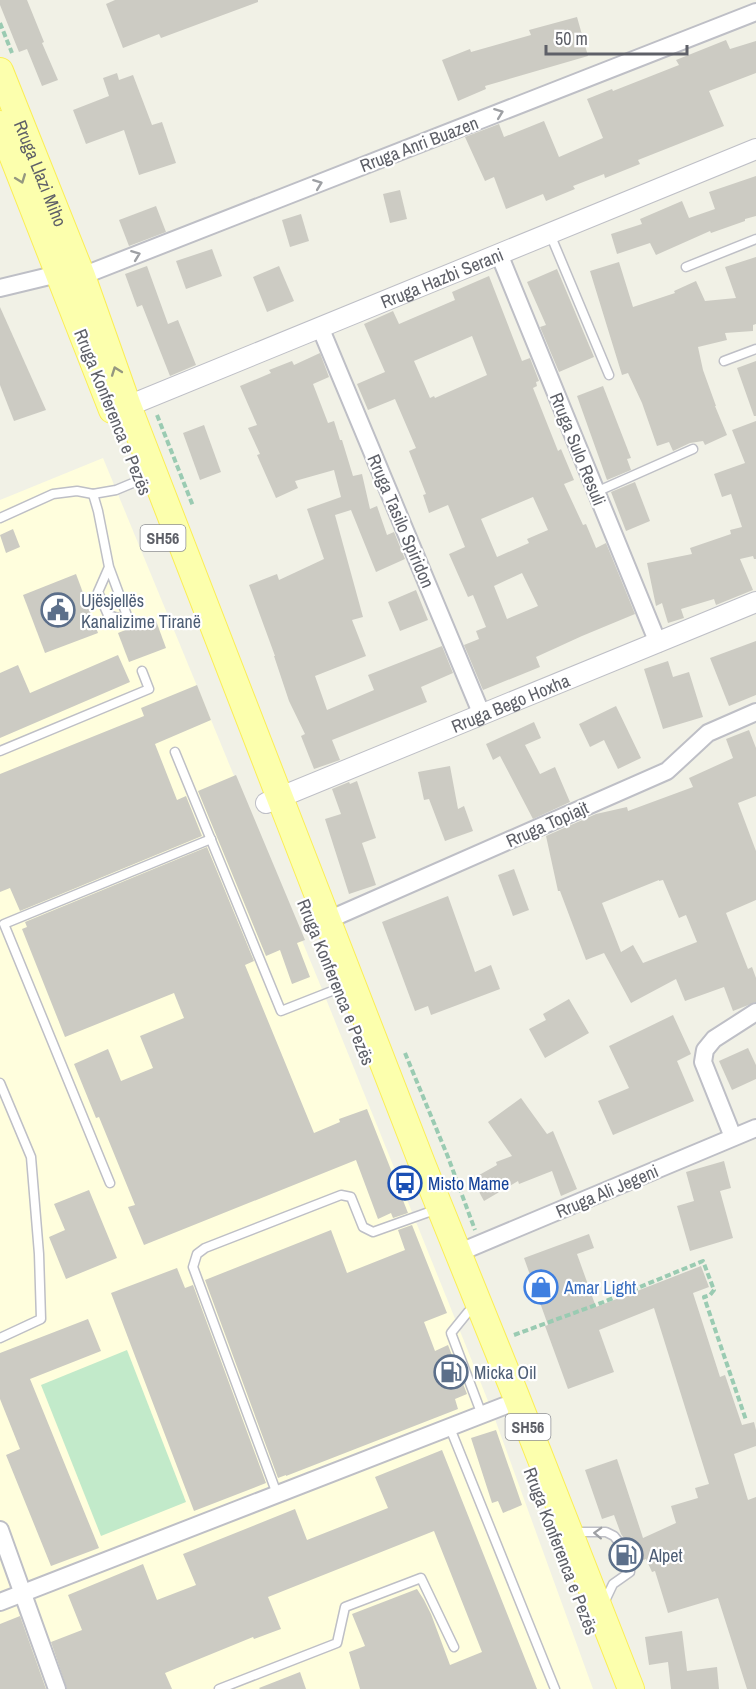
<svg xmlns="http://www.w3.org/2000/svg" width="756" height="1689" viewBox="0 0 756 1689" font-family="'Archivo Narrow',sans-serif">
	<rect width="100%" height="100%" fill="#f1f1e6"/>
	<path fill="#fffedd" d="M103,458L324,994L462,1336L492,1411L593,1689H0V500Z"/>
	<path fill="#c2eaca" d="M127,1350L186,1502L101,1536L41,1385Z"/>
	<g fill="#cccbc3" fill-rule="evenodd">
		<path d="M0,0H27L44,42L42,43L58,80L42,86L27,49L19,52L0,5Z"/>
		<path d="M115,0H258V2L161,38L159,34L123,48L106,4Z"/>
		<path d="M577,17L588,56L485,86L486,89L458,101L442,60L470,49L471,52L531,35L529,30Z"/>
		<path d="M726,40L730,49L756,41V73L709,91L724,126L638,160L640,164L605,178L604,174L573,186L575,189L546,201L543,194L506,209L494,177L485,181L465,137L499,124L504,137L544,121L559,157L603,138L587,99L612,89L613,91L679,65L676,60Z"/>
		<path d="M117,73L119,80L133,75L152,125L162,122L176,163L139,175L124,130L86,144L73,110L109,96L103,78Z"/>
		<path d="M756,176V216L745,219V221L711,233L710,231L656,255L650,243L617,254L611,234L642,224L640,219L682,201L689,218L715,209L709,192Z"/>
		<path d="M400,190L407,219L390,223L383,194Z"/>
		<path d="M156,206L166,232L129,246L119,220Z"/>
		<path d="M301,214L309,241L290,247L282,220Z"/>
		<path d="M212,249L222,276L186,289L176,261Z"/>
		<path d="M756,257V324L753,325V331L725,333L727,340L698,347L703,370L716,406H715L727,435L705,445L703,441L690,443L673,451L669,442L657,446L642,403L628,373L622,375L590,271L619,262L633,307L675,293L674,291L696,281L705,301L736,298L725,267Z"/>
		<path d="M147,266L168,324L178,320L196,365L170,376L142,305L137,307L125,274Z"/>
		<path d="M279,266L294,301L267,312L253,277Z"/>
		<path d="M557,269L594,357L559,372L540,327L546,325L527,282Z"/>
		<path d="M489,276L522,361L530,358L539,381L536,382L537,386L533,388L558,451L561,449L574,480L564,484L583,525L586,524L596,548L606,543L635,614L582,636L536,657L540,667L483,690L464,645L479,639L476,631L486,627L473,595L468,597L449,554L465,547L448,505L429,513L423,495L426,494L409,451L416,448L395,399L368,410L357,384L385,372L364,324L393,311L399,324L455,300L452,292ZM472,336L487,375L435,398L434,396L430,398L414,361ZM533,497L548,530L527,539L529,543L497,557L481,519ZM522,573L538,606L507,619L494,586Z"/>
		<path d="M0,307L46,410L14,421L0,385Z"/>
		<path d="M320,353L329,377L313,384L328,423L334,421L340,440H342L353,476L362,474L370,509L377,506L387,535L394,532L405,559L376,572L351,510L335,515L363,617L352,620L366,656L315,676L327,710L374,690L368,675L442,646L453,673L421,687L427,702L332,740L340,760L314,769L301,736L305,734L289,701L274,656H275L249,585L277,574L279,580L324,559L307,509L341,497L334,470L295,481L298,488L276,498L257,455L260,454L248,428L257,425L240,386L271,373L269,370L292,361L294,365Z"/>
		<path d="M756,361V416H754L737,368Z"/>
		<path d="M603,386L631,458L627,459L631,470L607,480L577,396Z"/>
		<path d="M756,421V559H754L753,556L740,559L753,590L716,605L714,599L681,609L684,618L668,623L662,603L656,606L647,563L692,554L690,548L731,534L730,530L742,527L731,494L722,497L714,474L745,463L732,430Z"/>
		<path d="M204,425L221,472L200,480L183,433Z"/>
		<path d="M635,482L650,521L626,531L611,492Z"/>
		<path d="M13,529L20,547L6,553L0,535Z"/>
		<path d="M76,574L98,633L45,653L23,595Z"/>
		<path d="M416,590L428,620L400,631L388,602Z"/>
		<path d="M155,618L166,648L129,662L118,633Z"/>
		<path d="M756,641V695L729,706L710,658Z"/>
		<path d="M118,655L130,682L0,738V673L18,665L30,693Z"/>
		<path d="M668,661L673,677L689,672L703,717L663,729L644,669Z"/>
		<path d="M197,685L211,720L155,744L177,800L186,796L202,836L20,911L10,888L0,892V774L144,716L141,708Z"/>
		<path d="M616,706L641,758L618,769L604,740L590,747L579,724Z"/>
		<path d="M534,722L541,738L525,745L540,774L555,767L570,802L533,819L500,756L493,760L486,744Z"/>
		<path d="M749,730L756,748V796L738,803L756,851V900L726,913L748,969L752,967L756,978V1002L733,1011L724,987L685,1001L676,979L631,1003L604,953L586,960L560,891H558L546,836L596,814L627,807L628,811L693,787L689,778L733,758L726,739ZM659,880V881L663,880L679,918L686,915L697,942L643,963L633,945L621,952L602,903Z"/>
		<path d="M450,766L458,809L464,806L473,831L445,841L429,799L424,800L418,772Z"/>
		<path d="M236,775L305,940L297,943L310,977L292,984L280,950L266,956L198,791Z"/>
		<path d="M357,781L376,838L362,843L376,885L349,894L325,819L341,814L332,789L349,782L350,784Z"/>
		<path d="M207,847L254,961L245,965L314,1133L340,1122L339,1119L367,1109L408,1213L393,1218L391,1213L378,1219L356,1160L144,1245L128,1207L135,1205L99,1117L96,1118L74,1064L108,1049L121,1081L153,1068L140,1036L184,1018L174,993L65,1037L22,929L27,927L25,922Z"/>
		<path d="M514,869L529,910L513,916L498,875Z"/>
		<path d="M448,896L475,972L491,965L500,989L431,1015L428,1006L415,1011L382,922Z"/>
		<path d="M569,999L589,1033L545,1058L529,1029L546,1020L543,1014Z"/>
		<path d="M673,1015L691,1054L677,1061L694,1101L613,1135L598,1101L629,1088L609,1046Z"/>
		<path d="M748,1048L756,1065V1079L732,1090L719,1061Z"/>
		<path d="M521,1098L547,1134L553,1131L577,1189L561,1196L552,1171L519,1184L518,1181L484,1201L472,1179L497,1165L496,1162L512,1156L488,1122Z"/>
		<path d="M724,1161L731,1188L720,1191L733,1238L690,1251L677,1206L694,1201L686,1172Z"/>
		<path d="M89,1190L117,1258L66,1279L49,1237L65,1230L54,1204Z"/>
		<path d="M412,1225L447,1313L424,1322L435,1351L448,1345L467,1394L455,1399L458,1409L286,1476V1475L278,1478L205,1280L331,1230L347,1273L405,1250L398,1230Z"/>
		<path d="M589,1234L594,1248L577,1254L596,1307L701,1266L709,1287L693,1293L720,1377L725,1375L742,1425L754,1422L756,1430V1446L734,1454L748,1500L756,1497V1689H747L718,1598L668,1613L655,1571L652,1572L646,1559L636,1563L633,1559H627L624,1562V1568L621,1569L613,1549L616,1548L619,1552H624L628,1549V1544L621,1534L614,1515L602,1519L585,1470L617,1459L643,1538L676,1523L671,1506L698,1498L695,1488L709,1484L654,1308L599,1330L614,1372L568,1389L545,1326L548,1325L524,1258Z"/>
		<path d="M177,1268L185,1288L193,1285L266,1483L194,1511L111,1293Z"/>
		<path d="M88,1319L101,1351L30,1379L99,1548L51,1566L6,1455L20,1449L0,1399V1353Z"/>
		<path d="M496,1430L522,1505L503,1513L498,1501L492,1503L471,1438Z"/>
		<path d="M442,1450L537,1689H360L349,1652L365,1646L352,1614L417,1589L424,1600L431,1614L450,1665L482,1652L434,1531L268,1597L281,1629L254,1639L253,1637L165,1673L172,1689H67L51,1642L82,1630L68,1595L143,1564L157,1600L196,1585L183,1554L295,1509L307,1540L350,1523L388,1508L375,1477Z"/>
		<path d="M20,1616L46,1689H0V1624Z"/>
		<path d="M682,1631L687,1671L717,1667L719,1689H671L668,1662L649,1665L645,1637Z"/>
		<path d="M300,1672L306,1689H260L259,1688Z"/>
	</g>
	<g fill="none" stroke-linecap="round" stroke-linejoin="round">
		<g stroke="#bebfc6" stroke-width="11">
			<g id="service">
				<path d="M550,234L609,375"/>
				<path d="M686,267L756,239"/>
				<path d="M724,361L756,349"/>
				<path d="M596,492L693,449"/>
				<path d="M93,494L98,511L109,567L129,621L108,615L98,592L109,567"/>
				<path d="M0,518L53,494L77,491L93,494L116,490L140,480"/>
				<path d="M0,751L149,689L142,671"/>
				<path d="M175,752L281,1011L337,989"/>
				<path d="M0,1083L31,1157L39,1254L41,1319L0,1338"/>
				<path d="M110,1183L4,924L211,839"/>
				<path d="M468,1312L451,1333L482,1415"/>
				<path d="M450,1428L555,1689"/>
				<path d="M277,1494L193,1267L197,1254L205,1248L341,1195L351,1197L363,1227L373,1232L429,1212"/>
				<path d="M574,1532H606L614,1536L622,1546"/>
				<path d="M604,1603L613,1584L630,1572V1565"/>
				<path d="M219,1689L337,1643L345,1607L421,1578L454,1647"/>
			</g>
		</g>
		<g stroke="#bebfc6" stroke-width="20">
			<g id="minor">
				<path d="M499,254L658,643"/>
				<path d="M82,276L756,12"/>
				<path d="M0,288L58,274"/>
				<path d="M320,327L482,715"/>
				<path d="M328,920L667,771L708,733L756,712"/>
				<path d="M733,1137L703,1062L705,1050L714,1039L756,1012"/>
				<path d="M458,1253L756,1128"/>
				<path d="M0,1530L57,1689"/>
				<path d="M0,1602L504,1406"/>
			</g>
		</g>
		<g stroke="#bebfc6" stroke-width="22">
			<g id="tertiary">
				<path id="s1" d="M128,406L756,149"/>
				<path id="s2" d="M266,803L756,602"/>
			</g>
		</g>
		<g stroke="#fbee56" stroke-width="28">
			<g id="primary">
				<path id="s3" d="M0,71L82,276L128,406L280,798L423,1166L516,1396L631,1689"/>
				<path d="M0,124L112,410"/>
			</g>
		</g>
		<g stroke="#9acbb2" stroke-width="4" stroke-dasharray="6 3" stroke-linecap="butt">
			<path d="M0,23L12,53"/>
			<path d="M157,415L193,506"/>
			<path d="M405,1053L448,1157L475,1230"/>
			<path d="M514,1335L601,1303L703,1261L714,1290L710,1295L704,1297L746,1420"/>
		</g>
		<use href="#service" stroke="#fff" stroke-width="8"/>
		<use href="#minor" stroke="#fff" stroke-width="16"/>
		<use href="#tertiary" stroke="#fff" stroke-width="20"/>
		<use href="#primary" stroke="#fcffad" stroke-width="26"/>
	</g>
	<defs><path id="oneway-chevron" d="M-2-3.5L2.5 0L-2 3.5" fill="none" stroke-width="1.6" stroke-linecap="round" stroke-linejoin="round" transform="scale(1.5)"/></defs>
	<g stroke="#9ea0a4">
		<use href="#oneway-chevron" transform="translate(499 113) rotate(-21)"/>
		<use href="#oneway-chevron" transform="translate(318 184) rotate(-21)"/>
		<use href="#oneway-chevron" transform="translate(136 255) rotate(-21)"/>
		<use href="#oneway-chevron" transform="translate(598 1533) rotate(-178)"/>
	</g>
	<g stroke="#959880">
		<use href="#oneway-chevron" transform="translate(21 179) rotate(69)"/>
		<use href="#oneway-chevron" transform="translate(116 371) rotate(-110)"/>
	</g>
	<defs>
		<g id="civic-ring" transform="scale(1.725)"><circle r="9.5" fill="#fff" stroke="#5c6f8a" stroke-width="1.5"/><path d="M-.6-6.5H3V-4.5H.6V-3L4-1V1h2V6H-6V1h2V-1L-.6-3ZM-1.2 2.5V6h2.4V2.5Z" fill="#5c6f8a"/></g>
		<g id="bus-ring" transform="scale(1.725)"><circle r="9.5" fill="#fff" stroke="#1a4fb4" stroke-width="1.5"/><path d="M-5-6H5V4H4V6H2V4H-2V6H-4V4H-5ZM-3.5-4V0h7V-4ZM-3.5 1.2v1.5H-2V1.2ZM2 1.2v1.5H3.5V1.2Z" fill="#1a4fb4"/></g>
		<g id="shop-ring" transform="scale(1.725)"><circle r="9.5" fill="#fff" stroke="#3f7fe0" stroke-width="1.5"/><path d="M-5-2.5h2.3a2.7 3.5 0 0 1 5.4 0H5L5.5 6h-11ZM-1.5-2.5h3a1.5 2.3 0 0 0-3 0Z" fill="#3f7fe0"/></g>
		<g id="fuel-ring" transform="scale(1.725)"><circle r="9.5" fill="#fff" stroke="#5c6f8a" stroke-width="1.5"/><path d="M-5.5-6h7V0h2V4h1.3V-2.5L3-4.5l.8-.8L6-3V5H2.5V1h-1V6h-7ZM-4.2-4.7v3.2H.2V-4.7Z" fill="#5c6f8a"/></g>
	</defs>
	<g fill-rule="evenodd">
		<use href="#civic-ring" x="58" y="610"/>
		<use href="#bus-ring" x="405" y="1183"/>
		<use href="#shop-ring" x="541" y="1287"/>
		<use href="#fuel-ring" x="451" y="1372"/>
		<use href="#fuel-ring" x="626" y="1555"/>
	</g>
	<g text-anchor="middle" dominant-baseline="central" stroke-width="4.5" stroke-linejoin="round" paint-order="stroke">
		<g fill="#fff" stroke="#8e9095" stroke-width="1.5">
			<rect x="140.5" y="525" width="45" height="26" rx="4.5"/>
			<rect x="505.5" y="1414" width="45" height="26" rx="4.5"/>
		</g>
		<g font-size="16" font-weight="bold" fill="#5e6068">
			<text x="163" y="538">SH56</text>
			<text x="528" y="1427">SH56</text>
		</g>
		<g font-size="18" fill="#5e6068" stroke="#fff">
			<text transform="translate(419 144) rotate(-21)">Rruga Anri Buazen</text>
			<text stroke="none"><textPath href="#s3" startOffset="110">Rruga Llazi Miho</textPath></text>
			<text stroke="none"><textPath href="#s1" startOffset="339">Rruga Hazbi Serani</textPath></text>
			<text transform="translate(113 412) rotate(68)">Rruga Konferenca e Pezës</text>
			<text transform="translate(578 449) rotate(68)">Rruga Sulo Resuli</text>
			<text transform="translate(401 521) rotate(67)">Rruga Tasilo Spiridon</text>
			<text stroke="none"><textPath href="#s2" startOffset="264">Rruga Bego Hoxha</textPath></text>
			<text transform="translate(547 824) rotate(-24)">Rruga Topiajt</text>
			<text transform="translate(336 982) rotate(68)">Rruga Konferenca e Pezës</text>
			<text transform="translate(607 1191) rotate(-23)">Rruga Ali Jegeni</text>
			<text transform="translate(561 1551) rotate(69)">Rruga Konferenca e Pezës</text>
		</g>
		<g font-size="18" fill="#4e5e75" stroke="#fff" text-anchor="start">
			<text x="81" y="600">Ujësjellës<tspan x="81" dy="21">Kanalizime Tiranë</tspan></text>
			<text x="474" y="1372">Micka Oil</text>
			<text x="649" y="1555">Alpet</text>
		</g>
		<g font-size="18" fill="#164399" stroke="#fff" text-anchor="start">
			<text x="428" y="1183">Misto Mame</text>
		</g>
		<g font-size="18" fill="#366cbe" stroke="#fff" text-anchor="start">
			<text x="564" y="1287">Amar Light</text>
		</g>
	</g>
	<path d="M546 45v9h141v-9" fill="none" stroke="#5e6068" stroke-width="3"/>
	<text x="555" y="45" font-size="18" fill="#5e6068" stroke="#ffffff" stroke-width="4.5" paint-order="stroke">50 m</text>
</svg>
